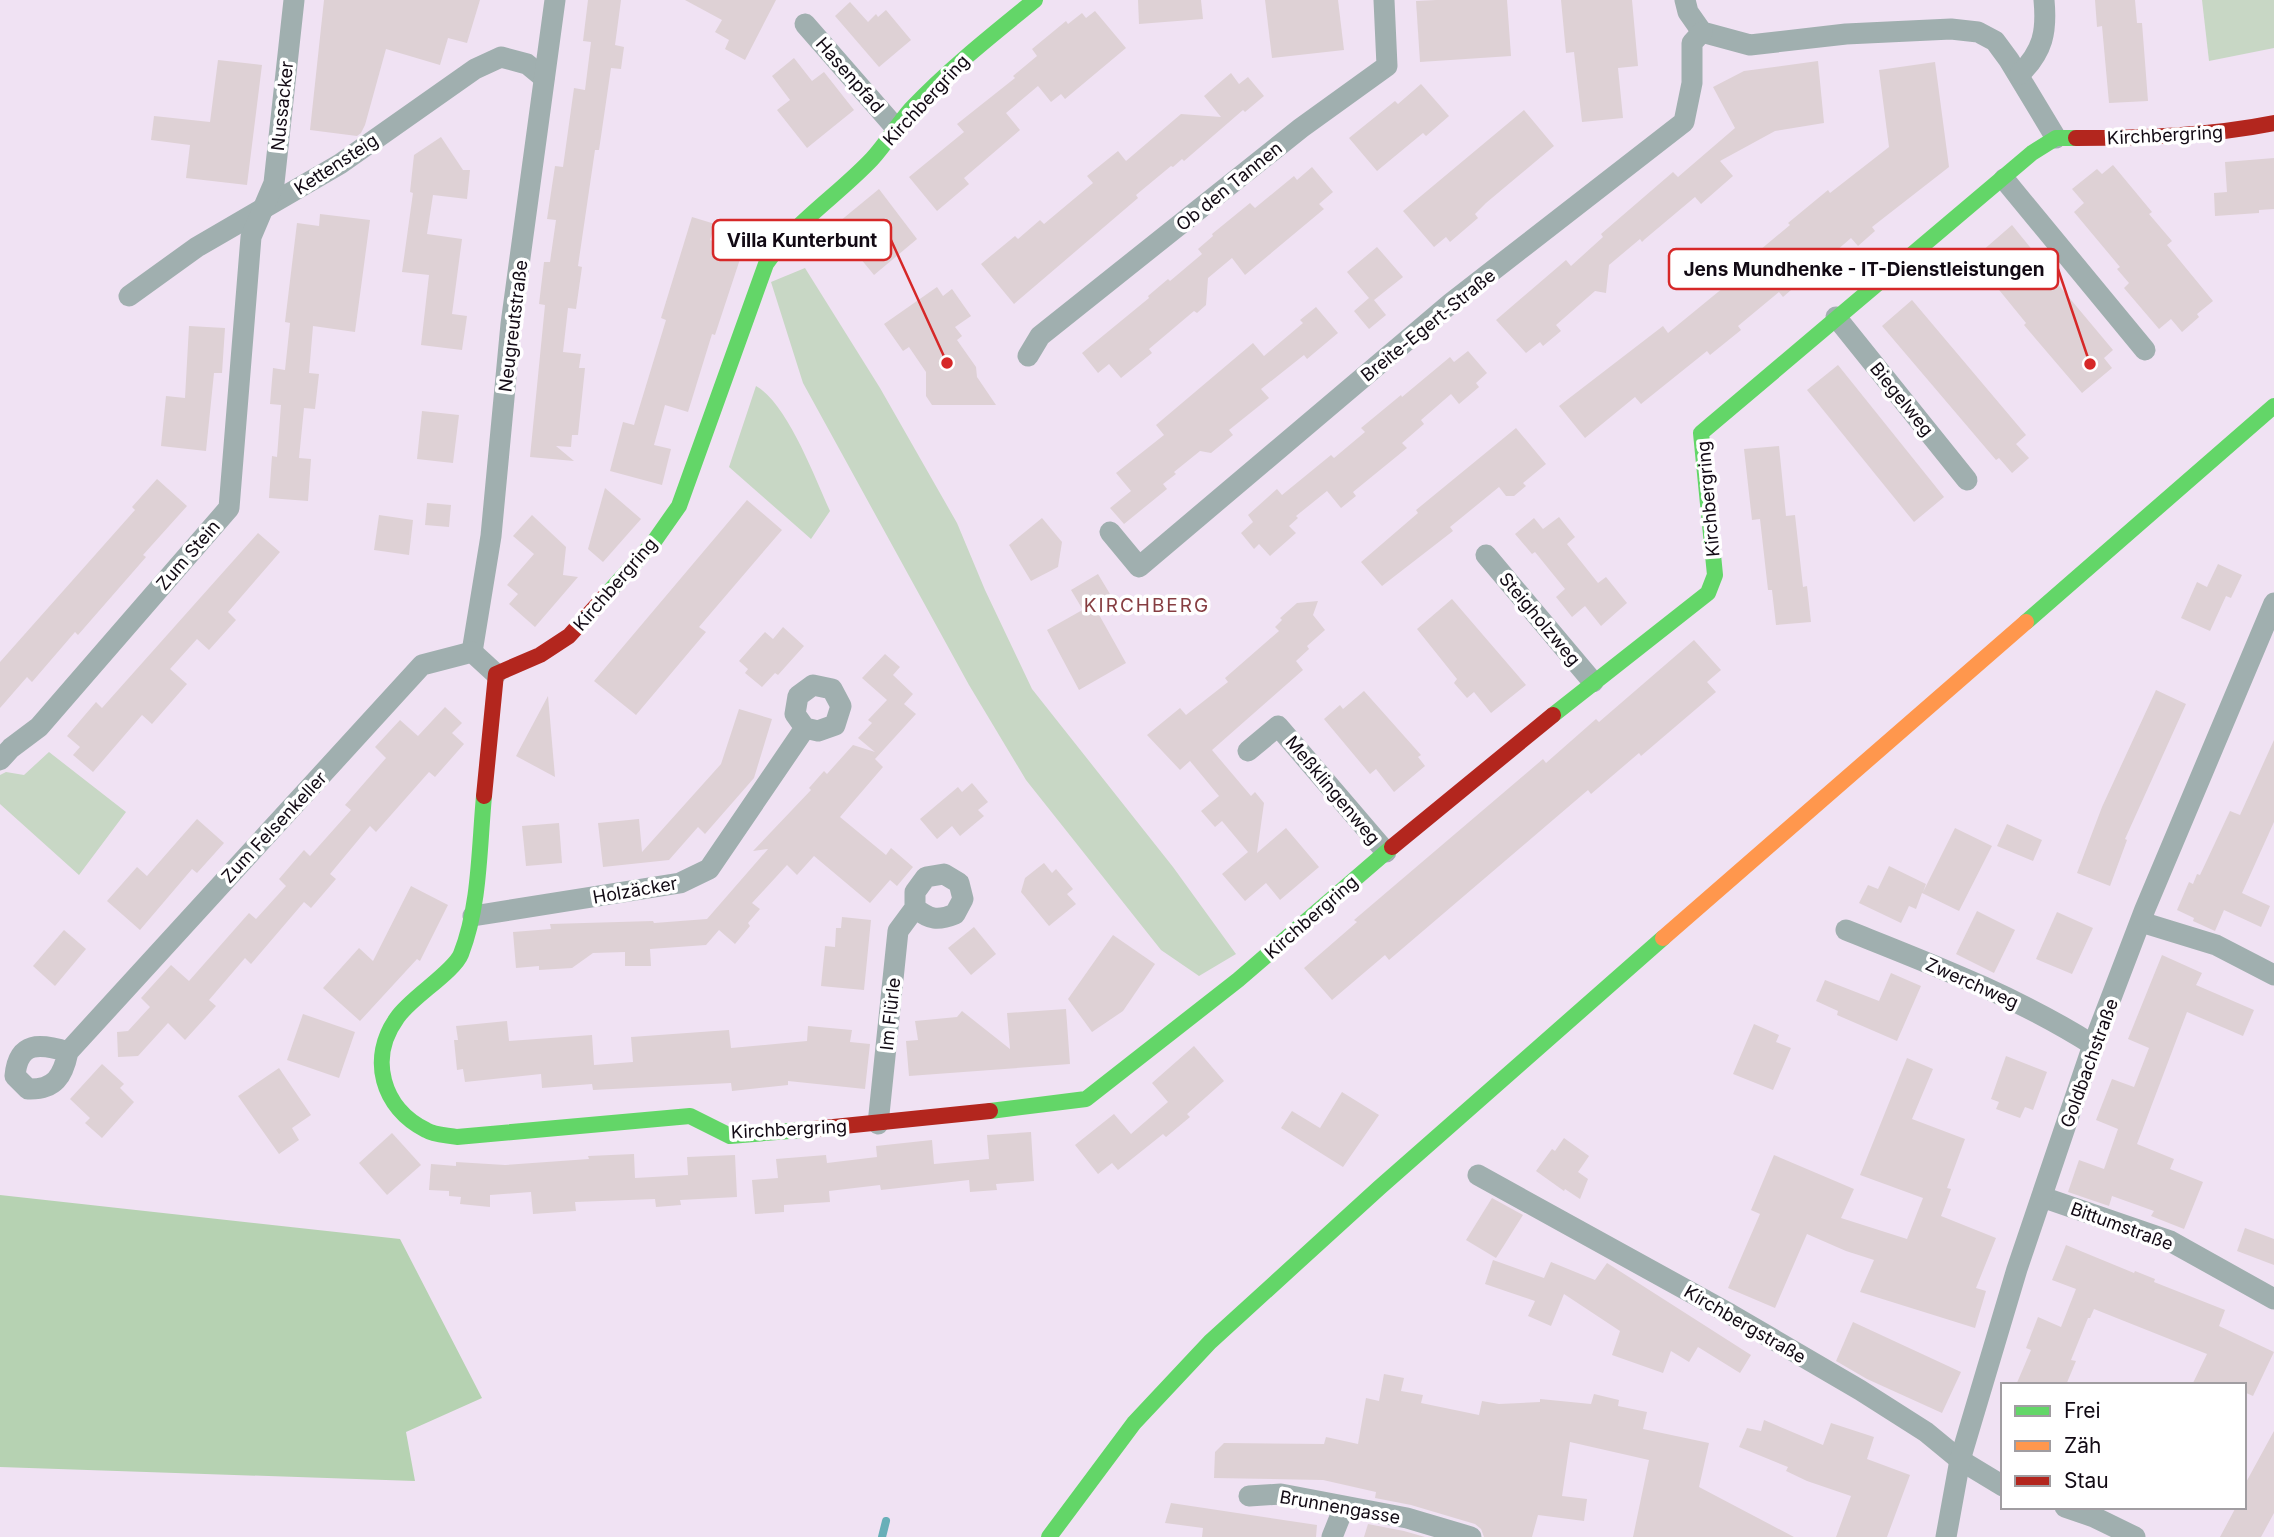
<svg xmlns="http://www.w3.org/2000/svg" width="2274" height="1537" viewBox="0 0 2274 1537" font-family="Inter,sans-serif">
	<rect width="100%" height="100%" fill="#f0e2f3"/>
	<g fill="#c8d7c5">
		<path d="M2202,0H2274V48L2209,61Z"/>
		<path d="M805,268L880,388L957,523L985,590L1032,689L1173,867L1236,954L1199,976L1161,950L1026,780L969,685L803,383L771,282Z"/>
		<path d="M756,386C787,403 815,478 830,511L811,539L729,467Z"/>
		<path d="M49,752L126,812L79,875L0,804V775L6,772L24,775Z"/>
	</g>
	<path fill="#b6d2b2" d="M0,1195L400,1239L482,1398L406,1432L415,1481L0,1467Z"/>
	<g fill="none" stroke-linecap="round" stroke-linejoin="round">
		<path stroke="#68afb8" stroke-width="8" d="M882,1537L886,1521"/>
	</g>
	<g fill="#ded1d5">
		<path d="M324,0H480L467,43L448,38L440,65L386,49L365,125L361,133L357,136L310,130Z"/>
		<path d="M588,0H621L615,45L624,47L621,69L611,68L599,150H595L578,266L582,267L576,309L568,308L563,352L581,354L579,368H585L578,435H572L571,447L556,446L574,461L530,457L545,305L539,304L544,262H550L556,220L547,219L555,166L563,167L574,88L585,90L591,42L583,41Z"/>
		<path d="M685,0H776L745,60L725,49L729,40L715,32L722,20Z"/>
		<path d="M1138,0H1201L1203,19L1139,24Z"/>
		<path d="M1265,0H1338L1344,50L1272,58Z"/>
		<path d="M1436,0H1507L1511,56L1420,62L1416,1Z"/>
		<path d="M1561,0H1632L1638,66L1618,68L1623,118L1582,122L1574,52L1566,53Z"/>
		<path d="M2095,0H2135L2137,23H2142L2148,101L2109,103L2102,26L2097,27Z"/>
		<path d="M850,2L868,22L876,14L878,17L886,10L911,40L879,67L835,16Z"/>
		<path d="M1095,11L1126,48L1065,99L1061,94L1051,102L1038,86L1006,113L1020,130L964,178L969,184L937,211L909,177L964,132L957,124L1015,78L1013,76L1037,56L1032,49L1066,21L1068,24L1082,13L1086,18Z"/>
		<path d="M794,58L812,81L824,72L854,110L807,148L777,110L790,100L772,76Z"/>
		<path d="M218,60L262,65L247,185L186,178L190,145L151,140L154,116L210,122Z"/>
		<path d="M1818,61L1824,123L1775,131L1720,161L1733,176L1701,204L1695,197L1645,239L1642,242L1640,239L1609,265L1606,293L1595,291L1556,325L1561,331L1543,346L1540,342L1526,353L1496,320L1566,260L1571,266L1603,237L1601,234L1673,172L1678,177L1735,128L1713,87L1744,71Z"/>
		<path d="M1935,62L1949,167L1872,227L1875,231L1858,246L1851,238L1783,297L1779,292L1738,326L1741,330L1710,355L1707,351L1641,404L1635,397L1585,438L1559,406L1663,326L1668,333L1740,274L1736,270L1790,225L1788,223L1828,190L1830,193L1889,147L1879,70Z"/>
		<path d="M1231,73L1239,84L1248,77L1264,96L1245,112L1243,110L1184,161L1182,159L1173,167L1171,166L1136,195L1138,198L1014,304L981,264L1015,236L1018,239L1040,220L1044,224L1093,183L1087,176L1118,151L1126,161L1181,114L1221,117L1204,96Z"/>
		<path d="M1421,84L1449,116L1426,136L1423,133L1377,171L1349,138L1395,101L1398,104Z"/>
		<path d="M1524,110L1554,146L1486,203L1475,214L1478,218L1450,242L1446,237L1434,247L1403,211Z"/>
		<path d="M441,137L463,170H470L467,199L433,195L427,234L462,239L452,314L467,316L462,350L421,345L429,275L402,272L413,193L410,192L414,155Z"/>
		<path d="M2274,158V209L2259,210V213L2215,216L2214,193L2227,192L2225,162Z"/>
		<path d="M2113,165L2152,212L2149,214L2172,241L2167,245L2213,301L2197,314L2199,317L2182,332L2171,319L2159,329L2124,288L2129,283L2117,269L2120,267L2074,212L2084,203L2072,189L2097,169L2102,174Z"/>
		<path d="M1312,167L1333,192L1319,204L1324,209L1245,275L1232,258L1208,278L1206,305L1197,313L1194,311L1149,349L1152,353L1121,378L1109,364L1098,373L1082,353L1149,298L1148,296L1168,279L1170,281L1202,254L1198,249L1213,236L1212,234L1250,203L1255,208L1294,176L1297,180Z"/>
		<path d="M879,189L917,239L874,275L834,226Z"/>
		<path d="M320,214L370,220L355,332L313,326L309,373L319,374L315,409L304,408L299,458L311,459L308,501L269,498L272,456L277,457L281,405L270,404L273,368L285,370L290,323L285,322L297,223L319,226Z"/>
		<path d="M692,217L715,224L710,240L743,250L715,335L712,334L688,412L665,405L654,445L671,449L662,485L610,471L623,422L634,425L666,320L661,318Z"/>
		<path d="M2012,225L2048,269L2046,270L2113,350L2104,358L2112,368L2082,393L2024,325L2026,323L1982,269L1990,262L1981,252Z"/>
		<path d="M1377,247L1403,277L1374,300L1386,315L1369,329L1354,311L1369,298L1347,272Z"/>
		<path d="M937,287L943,296L952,289L971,316L955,327L962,336L957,340L976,367L977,377L996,405H932L926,396V372L909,347L903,351L884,324Z"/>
		<path d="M1912,300L2026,435L2016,444L2029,458L2012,473L1999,458L1996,460L1882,326Z"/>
		<path d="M1316,307L1338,333L1307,359L1304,355L1261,389L1269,398L1229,430L1233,435L1211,453L1200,451L1174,472L1176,474L1163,484L1167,489L1124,524L1110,508L1131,491L1116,473L1164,435L1156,425L1253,343L1264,356L1303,323L1300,320Z"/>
		<path d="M189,326L225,328L222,373H214L206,451L161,446L166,396L185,398Z"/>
		<path d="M1468,351L1487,373L1476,383L1479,387L1459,404L1451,394L1421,420L1424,424L1402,443L1407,448L1353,492L1356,496L1341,508L1327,491L1296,516L1298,518L1289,526L1296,533L1270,556L1259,544L1254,549L1241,533L1253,522L1248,515L1277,489L1282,495L1331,455L1334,458L1365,432L1361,428L1401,395L1402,397L1450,357L1454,362Z"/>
		<path d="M1838,365L1944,497L1914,522L1807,390Z"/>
		<path d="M422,411L459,415L453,463L417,459Z"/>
		<path d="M1516,428L1546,464L1523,483L1526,486L1514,496H1506L1499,487L1450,527L1453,531L1382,586L1361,562L1418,513L1416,510Z"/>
		<path d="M1779,446L1786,516L1795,515L1803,587L1807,586L1811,622L1776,625L1772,590H1768L1760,519L1752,520L1744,449Z"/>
		<path d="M157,479L187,506L143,555L146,557L78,635L75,632L32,682L27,677L0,708V662L135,510L132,507Z"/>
		<path d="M605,488L641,519L603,562L588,549Z"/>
		<path d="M747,500L782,530L699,627L706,632L636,715L594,681Z"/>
		<path d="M427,503L451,505L449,527L425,525Z"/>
		<path d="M379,515L413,520L409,555L374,550Z"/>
		<path d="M532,515L566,547L563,575L578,577L535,627L509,604L518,594L507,585L534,554L513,536Z"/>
		<path d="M1559,517L1575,537L1567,544L1598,583L1606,577L1627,603L1601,626L1585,606L1572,617L1556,597L1565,589L1535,552L1532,554L1515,534L1534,518L1543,529Z"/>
		<path d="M1042,518L1062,542L1058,567L1031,581L1009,545Z"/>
		<path d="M258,533L280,552L228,612L236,620L209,650L197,639L170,669L187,684L152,724L142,715L93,772L73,755L80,747L67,736L96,702L102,708Z"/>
		<path d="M2218,564L2242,575L2231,598L2226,596L2210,631L2181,618L2197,582L2207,587Z"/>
		<path d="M1098,574L1110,594L1083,610L1071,590Z"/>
		<path d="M1452,599L1526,685L1491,713L1474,692L1467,698L1454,683L1457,679L1417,629Z"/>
		<path d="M1318,601L1313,615L1325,630L1307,646L1309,649L1296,661L1303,670L1212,750L1251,796L1255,792L1264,803L1257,853L1286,828L1319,867L1280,900L1266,883L1245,901L1222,874L1248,852L1222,821L1215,827L1201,811L1219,796L1190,761L1180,770L1147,735L1180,708L1186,715L1228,682L1225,678L1279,631L1275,627L1282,620L1280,618L1297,603Z"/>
		<path d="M1093,604L1126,663L1079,690L1047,630Z"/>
		<path d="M783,627L804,646L778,675L775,673L762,687L745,673L748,669L739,661L765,632L773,639Z"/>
		<path d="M1694,640L1721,670L1707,682L1716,692L1641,756L1639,753L1591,794L1588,790L1389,960L1385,955L1332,1000L1304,968L1357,922L1354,920L1543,759L1546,763L1596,719L1599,722Z"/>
		<path d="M885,654L900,667L893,675L913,694L904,704L916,714L875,759L883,767L840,817L886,855L891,848L913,867L897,886L890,880L870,903L814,856L797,875L787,865L752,903L760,909L748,923L750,926L735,944L719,930L706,945L650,949L651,966H625V952L593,953L572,968L539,970V966L516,968L513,932L551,929L550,924L653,921L654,923L707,919L768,849L753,851L811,790L809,788L824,771L827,774L853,745L875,752L858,738L872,723L868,720L887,700L862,678Z"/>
		<path d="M2156,690L2186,704L2125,839L2127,840L2110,886L2077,873L2102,807Z"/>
		<path d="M1364,691L1421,755L1418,757L1425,766L1394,792L1376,769L1370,774L1324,719L1340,705L1343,709Z"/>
		<path d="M548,696L555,777L516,756Z"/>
		<path d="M445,707L462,723L452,733L464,744L435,777L429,772L376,832L370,826L330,874L336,879L311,908L304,902L251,964L245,958L209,1000L216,1006L185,1040L168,1023L138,1056L118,1057L117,1032L128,1031L150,1007L141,998L171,965L189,981L249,913L256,919L286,886L279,879L304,850L310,856L351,810L345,805L386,758L375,747L400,720L418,736Z"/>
		<path d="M739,709L772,719L754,778L705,834L698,827L669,860L603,867L598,823L639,819L642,852L721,764Z"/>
		<path d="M2274,740V822L2242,893L2270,906L2261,927L2224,910L2215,931L2193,921L2194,918L2177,910L2189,882L2193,884L2197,874L2200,875L2230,811L2240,815Z"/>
		<path d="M972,783L988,802L978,810L984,816L960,836L952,826L937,839L920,819L958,787L962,792Z"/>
		<path d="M197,819L224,843L197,873L192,869L140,930L107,901L137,867L147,876Z"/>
		<path d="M559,823L562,863L526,866L522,826Z"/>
		<path d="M2007,824L2042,840L2033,861L1997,846Z"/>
		<path d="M1955,828L1992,846L1959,911L1922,893L1916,909L1909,906L1901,923L1859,903L1868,885L1878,889L1889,866L1926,884L1923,892Z"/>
		<path d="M1044,863L1052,873L1056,869L1073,889L1067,894L1076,904L1049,926L1021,892L1025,878Z"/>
		<path d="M411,886L448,905L420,961L417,959L360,1021L323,988L359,948L373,961Z"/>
		<path d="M1977,911L2015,930L1994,973L1956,954Z"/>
		<path d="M2057,912L2093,928L2072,974L2036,959Z"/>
		<path d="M842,917L871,920L864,990L821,986L825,946L835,947L836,928H841Z"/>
		<path d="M974,927L996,954L971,975L948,948Z"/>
		<path d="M64,930L86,949L55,986L33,966Z"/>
		<path d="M1113,935L1155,964L1123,1011L1092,1032L1068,999Z"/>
		<path d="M2162,955L2202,973L2196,985L2254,1010L2243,1036L2187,1012L2137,1144L2174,1159L2170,1169L2203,1182L2184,1229L2151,1216L2154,1211L2112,1196L2109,1206L2068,1192L2079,1160L2104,1169L2118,1129L2096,1120L2112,1079L2134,1087L2149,1048L2128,1039Z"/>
		<path d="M1891,973L1921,986L1897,1041L1837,1015L1838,1011L1816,1001L1825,980L1879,1001Z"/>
		<path d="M1066,1009L1070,1064L909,1076L906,1041L918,1040L915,1021L957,1017L962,1011L1010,1049L1007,1013Z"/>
		<path d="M303,1014L355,1032L339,1078L287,1060Z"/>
		<path d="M507,1021L509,1041L592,1035L594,1065L633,1062L631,1037L729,1030L731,1048L807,1041L808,1026L852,1030L850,1042L870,1044L865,1089L788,1081V1085L732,1091L731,1083L593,1090L592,1084L542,1088L541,1074L465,1082L463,1069L457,1070L454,1040H458L456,1026Z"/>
		<path d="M1754,1024L1779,1035L1776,1042L1791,1048L1773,1090L1733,1074Z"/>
		<path d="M1194,1046L1224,1081L1187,1114L1190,1117L1166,1137L1163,1134L1118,1170L1112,1163L1098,1174L1075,1145L1114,1114L1131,1134L1168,1102L1152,1083Z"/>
		<path d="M2006,1056L2047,1072L2033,1110L2025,1107L2020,1118L1996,1109L1999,1102L1991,1099Z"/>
		<path d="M1907,1058L1933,1069L1912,1119L1965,1139L1947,1188L1951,1189L1941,1216L1996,1238L1976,1288L1986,1291L1975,1328L1860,1292L1874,1260L1846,1251L1807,1234L1775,1308L1728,1288L1760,1214L1751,1210L1774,1155L1854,1189L1841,1218L1907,1239L1923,1198L1860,1175Z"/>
		<path d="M102,1064L124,1084L120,1088L134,1102L102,1138L85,1123L90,1118L70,1099Z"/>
		<path d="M279,1068L311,1115L292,1128L299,1140L279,1154L238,1096Z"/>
		<path d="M1342,1092L1379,1115L1343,1167L1281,1128L1292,1111L1320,1128Z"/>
		<path d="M1031,1132L1034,1181L996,1184L997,1190L970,1192L969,1180L881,1190L880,1185L829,1191L830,1202L784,1205V1212L755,1214L752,1180L778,1178L776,1159L826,1155L827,1163L877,1157L876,1146L932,1140L934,1164L989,1159L987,1135Z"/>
		<path d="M392,1133L421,1165L387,1195L359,1163Z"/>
		<path d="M1564,1138L1589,1156L1578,1172L1588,1179L1580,1199L1565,1189L1564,1191L1536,1171L1552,1149L1555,1151Z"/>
		<path d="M634,1154L635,1178L688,1175L687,1157L735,1155L737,1197L680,1200L681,1205L656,1207L655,1199L575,1202L576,1211L533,1214L531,1192L490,1195V1207L460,1204L461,1197L449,1196V1191L429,1190L431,1164L456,1166V1162L505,1165L589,1159L588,1156Z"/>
		<path d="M1492,1198L1523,1215L1496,1258L1466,1240Z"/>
		<path d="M2245,1228L2274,1239V1265L2237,1251Z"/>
		<path d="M2066,1245L2134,1273L2135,1271L2155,1279L2154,1282L2225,1310L2219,1326L2274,1352L2253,1396L2244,1392V1385H2192L2207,1354L2094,1309L2090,1318H2088L2071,1360L2076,1361L2066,1385H2016L2031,1350L2026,1348L2038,1317L2061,1327L2076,1289L2052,1280Z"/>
		<path d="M1493,1260L1544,1278L1551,1262L1595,1280L1607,1263L1751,1355L1740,1373L1698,1347L1689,1362L1671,1351L1663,1373L1612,1355L1620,1331L1564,1294L1551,1326L1528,1316L1535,1301L1485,1284Z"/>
		<path d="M1853,1322L1961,1372L1942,1413L1867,1379L1836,1361Z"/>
		<path d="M1384,1374L1404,1378L1401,1391L1423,1395L1421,1403L1479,1415L1482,1401L1499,1404L1540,1402V1399L1591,1404L1594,1394L1619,1400L1618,1406L1647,1412L1643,1429L1709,1443L1699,1487L1794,1537H1633L1649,1460L1570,1442L1562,1496L1587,1499L1584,1521L1538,1515L1532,1537H1484L1481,1529L1475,1524L1411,1505L1375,1498L1376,1492L1323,1480L1214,1478L1215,1452L1224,1443L1324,1444L1326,1437L1358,1444L1366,1398L1379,1401Z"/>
		<path d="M1764,1420L1823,1445L1831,1423L1874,1437L1867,1459L1910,1475L1887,1537H1836L1851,1496L1807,1481L1786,1471L1788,1467L1739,1447L1747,1428L1761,1431Z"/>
		<path d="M2274,1431V1513L2261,1537H2220L2236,1507H2244V1486Z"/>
		<path d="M1171,1503L1317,1525L1316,1537H1202L1203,1528L1165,1523Z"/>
		<path d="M1368,1524L1404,1531L1425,1537H1364Z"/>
	</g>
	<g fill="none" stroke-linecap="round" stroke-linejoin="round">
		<g stroke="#a0afaf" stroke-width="21">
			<path d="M1685,0L1688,12L1702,32L1750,45L1846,34L1951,29L1978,32L1995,41L2009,60L2056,138"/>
			<path d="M805,24L895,127"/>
			<path d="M2020,74C2043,51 2047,32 2044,0"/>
			<path d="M2004,179L2145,350"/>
			<path d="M129,296L197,247L340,164L475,69L501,57L527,64L544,78"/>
			<path d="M1836,317L1967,480"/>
			<path d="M1028,356L1040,336L1301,128L1387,66L1384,0"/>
			<path d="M1110,532L1139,567L1451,303L1684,122L1692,83V43L1702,32"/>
			<path d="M1486,555L1593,682"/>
			<path d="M472,652L491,536L511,324L555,0"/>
			<path d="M1248,751L1278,726L1386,852"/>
			<path d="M0,760L11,748L39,727L229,508L251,237L274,183L294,0"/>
			<path d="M473,916L680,883L709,869L805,728L795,714L798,696L813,685L832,689L841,706L835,725L818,731L805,728"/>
			<path d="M2141,922L2216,945L2274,975"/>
			<path d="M1846,930C1931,964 2016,996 2093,1045"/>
			<path d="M68,1052C63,1076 55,1090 28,1089L15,1076C18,1041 40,1043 68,1052L422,665L472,652L496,674"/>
			<path d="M878,1124L898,931L915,908V892L926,877L944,874L959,883L963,899L955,914C938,921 930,920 915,908"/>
			<path d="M1478,1175L1730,1314L1860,1390L1926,1432L1960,1460L2003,1486"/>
			<path d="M2042,1197L2170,1241L2274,1299"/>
			<path d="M1249,1496L1281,1494L1407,1518L1471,1537"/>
			<path d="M2065,1507L2094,1517L2135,1537"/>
			<path d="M1332,1537L1344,1507"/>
			<path d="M1946,1537L1960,1460L2017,1269L2093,1045L2145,909L2274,603"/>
		</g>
		<g stroke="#63d668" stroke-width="16">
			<path d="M607,594L653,543L679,506L766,264C795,222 837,196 872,159C886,144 897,125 911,109C949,69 992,35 1035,0"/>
			<path d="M2026,622L2274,406"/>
			<path d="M1553,715L1708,593L1715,575L1701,433L2032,153L2056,138H2076"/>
			<path d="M484,796C479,849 480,905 461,954C454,972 409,999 397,1018C368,1058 382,1108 426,1130C434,1135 447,1135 457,1137L690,1116L730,1136L814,1129"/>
			<path d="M990,1111L1086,1099L1238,980L1392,847"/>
			<path d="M1049,1537L1134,1423L1210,1342L1379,1188L1663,938"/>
		</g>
		<path stroke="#ff974d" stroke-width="16" d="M1663,938L2026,622"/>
		<g stroke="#b3261e" stroke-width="16">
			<path d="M2076,138C2142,138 2209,136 2274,123"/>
			<path d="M484,796L496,674L540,655L569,636L607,594"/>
			<path d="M1392,847L1553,715"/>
			<path d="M814,1129L990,1111"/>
		</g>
	</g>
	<g text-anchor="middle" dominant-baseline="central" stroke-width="7" stroke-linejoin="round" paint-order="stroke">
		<g font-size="18" fill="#120a14" stroke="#fff">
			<text transform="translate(850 75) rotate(49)">Hasenpfad</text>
			<text transform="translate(926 100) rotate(-47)">Kirchbergring</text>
			<text transform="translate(282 106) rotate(-84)">Nussacker</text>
			<text transform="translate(2165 135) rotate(-3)">Kirchbergring</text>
			<text transform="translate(336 164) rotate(-33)">Kettensteig</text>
			<text transform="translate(1229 186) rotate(-39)">Ob den Tannen</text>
			<text transform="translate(1428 325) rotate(-39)">Breite-Egert-Straße</text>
			<text transform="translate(513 326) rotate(-83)">Neugreutstraße</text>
			<text transform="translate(1902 399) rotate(51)">Biegelweg</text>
			<text transform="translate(1708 499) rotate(-95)">Kirchbergring</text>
			<text transform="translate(188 555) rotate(-49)">Zum Stein</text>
			<text transform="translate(615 584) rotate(-49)">Kirchbergring</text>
			<text transform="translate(1540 619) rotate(50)">Steigholzweg</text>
			<text transform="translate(1333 790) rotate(50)">Meßklingenweg</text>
			<text transform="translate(274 827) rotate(-47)">Zum Felsenkeller</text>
			<text transform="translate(635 890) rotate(-10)">Holzäcker</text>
			<text transform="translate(1311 917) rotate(-41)">Kirchbergring</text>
			<text transform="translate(1972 983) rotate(24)">Zwerchweg</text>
			<text transform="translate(890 1014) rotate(-84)">Im Flürle</text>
			<text transform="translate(2089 1063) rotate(-70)">Goldbachstraße</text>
			<text transform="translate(789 1129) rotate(-3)">Kirchbergring</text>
			<text transform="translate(2122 1226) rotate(20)">Bittumstraße</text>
			<text transform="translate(1745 1324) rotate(30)">Kirchbergstraße</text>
			<text transform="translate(1340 1507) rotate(10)">Brunnengasse</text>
		</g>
		<g font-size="19" letter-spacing="2" fill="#863d41" stroke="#fff">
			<text x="1147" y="605">KIRCHBERG</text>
		</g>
	</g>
	<path fill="none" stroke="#d62828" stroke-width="2.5" d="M947 363L891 240M2090 364L2058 269"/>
	<g fill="#d62828" stroke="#fff" stroke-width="2.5">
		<circle cx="947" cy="363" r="7"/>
		<circle cx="2090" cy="364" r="7"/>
	</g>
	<g fill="#fff" stroke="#d62828" stroke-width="2.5">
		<rect x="713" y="220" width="178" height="40" rx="7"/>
		<rect x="1669" y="249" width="389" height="40" rx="7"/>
	</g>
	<g font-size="19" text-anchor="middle" font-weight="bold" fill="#120a14">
		<text x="802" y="247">Villa Kunterbunt</text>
		<text x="1864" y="276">Jens Mundhenke - IT-Dienstleistungen</text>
	</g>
	<rect x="2001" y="1383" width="245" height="126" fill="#ffffff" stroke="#a09da1" stroke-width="2"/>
	<rect x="2015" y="1406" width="35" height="10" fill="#63d668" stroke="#a09da1" stroke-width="2"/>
	<text x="2064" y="1418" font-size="21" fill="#120a14">Frei</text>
	<rect x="2015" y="1441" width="35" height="10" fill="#ff974d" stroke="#a09da1" stroke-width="2"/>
	<text x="2064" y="1453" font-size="21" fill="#120a14">Zäh</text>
	<rect x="2015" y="1476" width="35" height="10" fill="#b3261e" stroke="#a09da1" stroke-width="2"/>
	<text x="2064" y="1488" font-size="21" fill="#120a14">Stau</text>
</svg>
